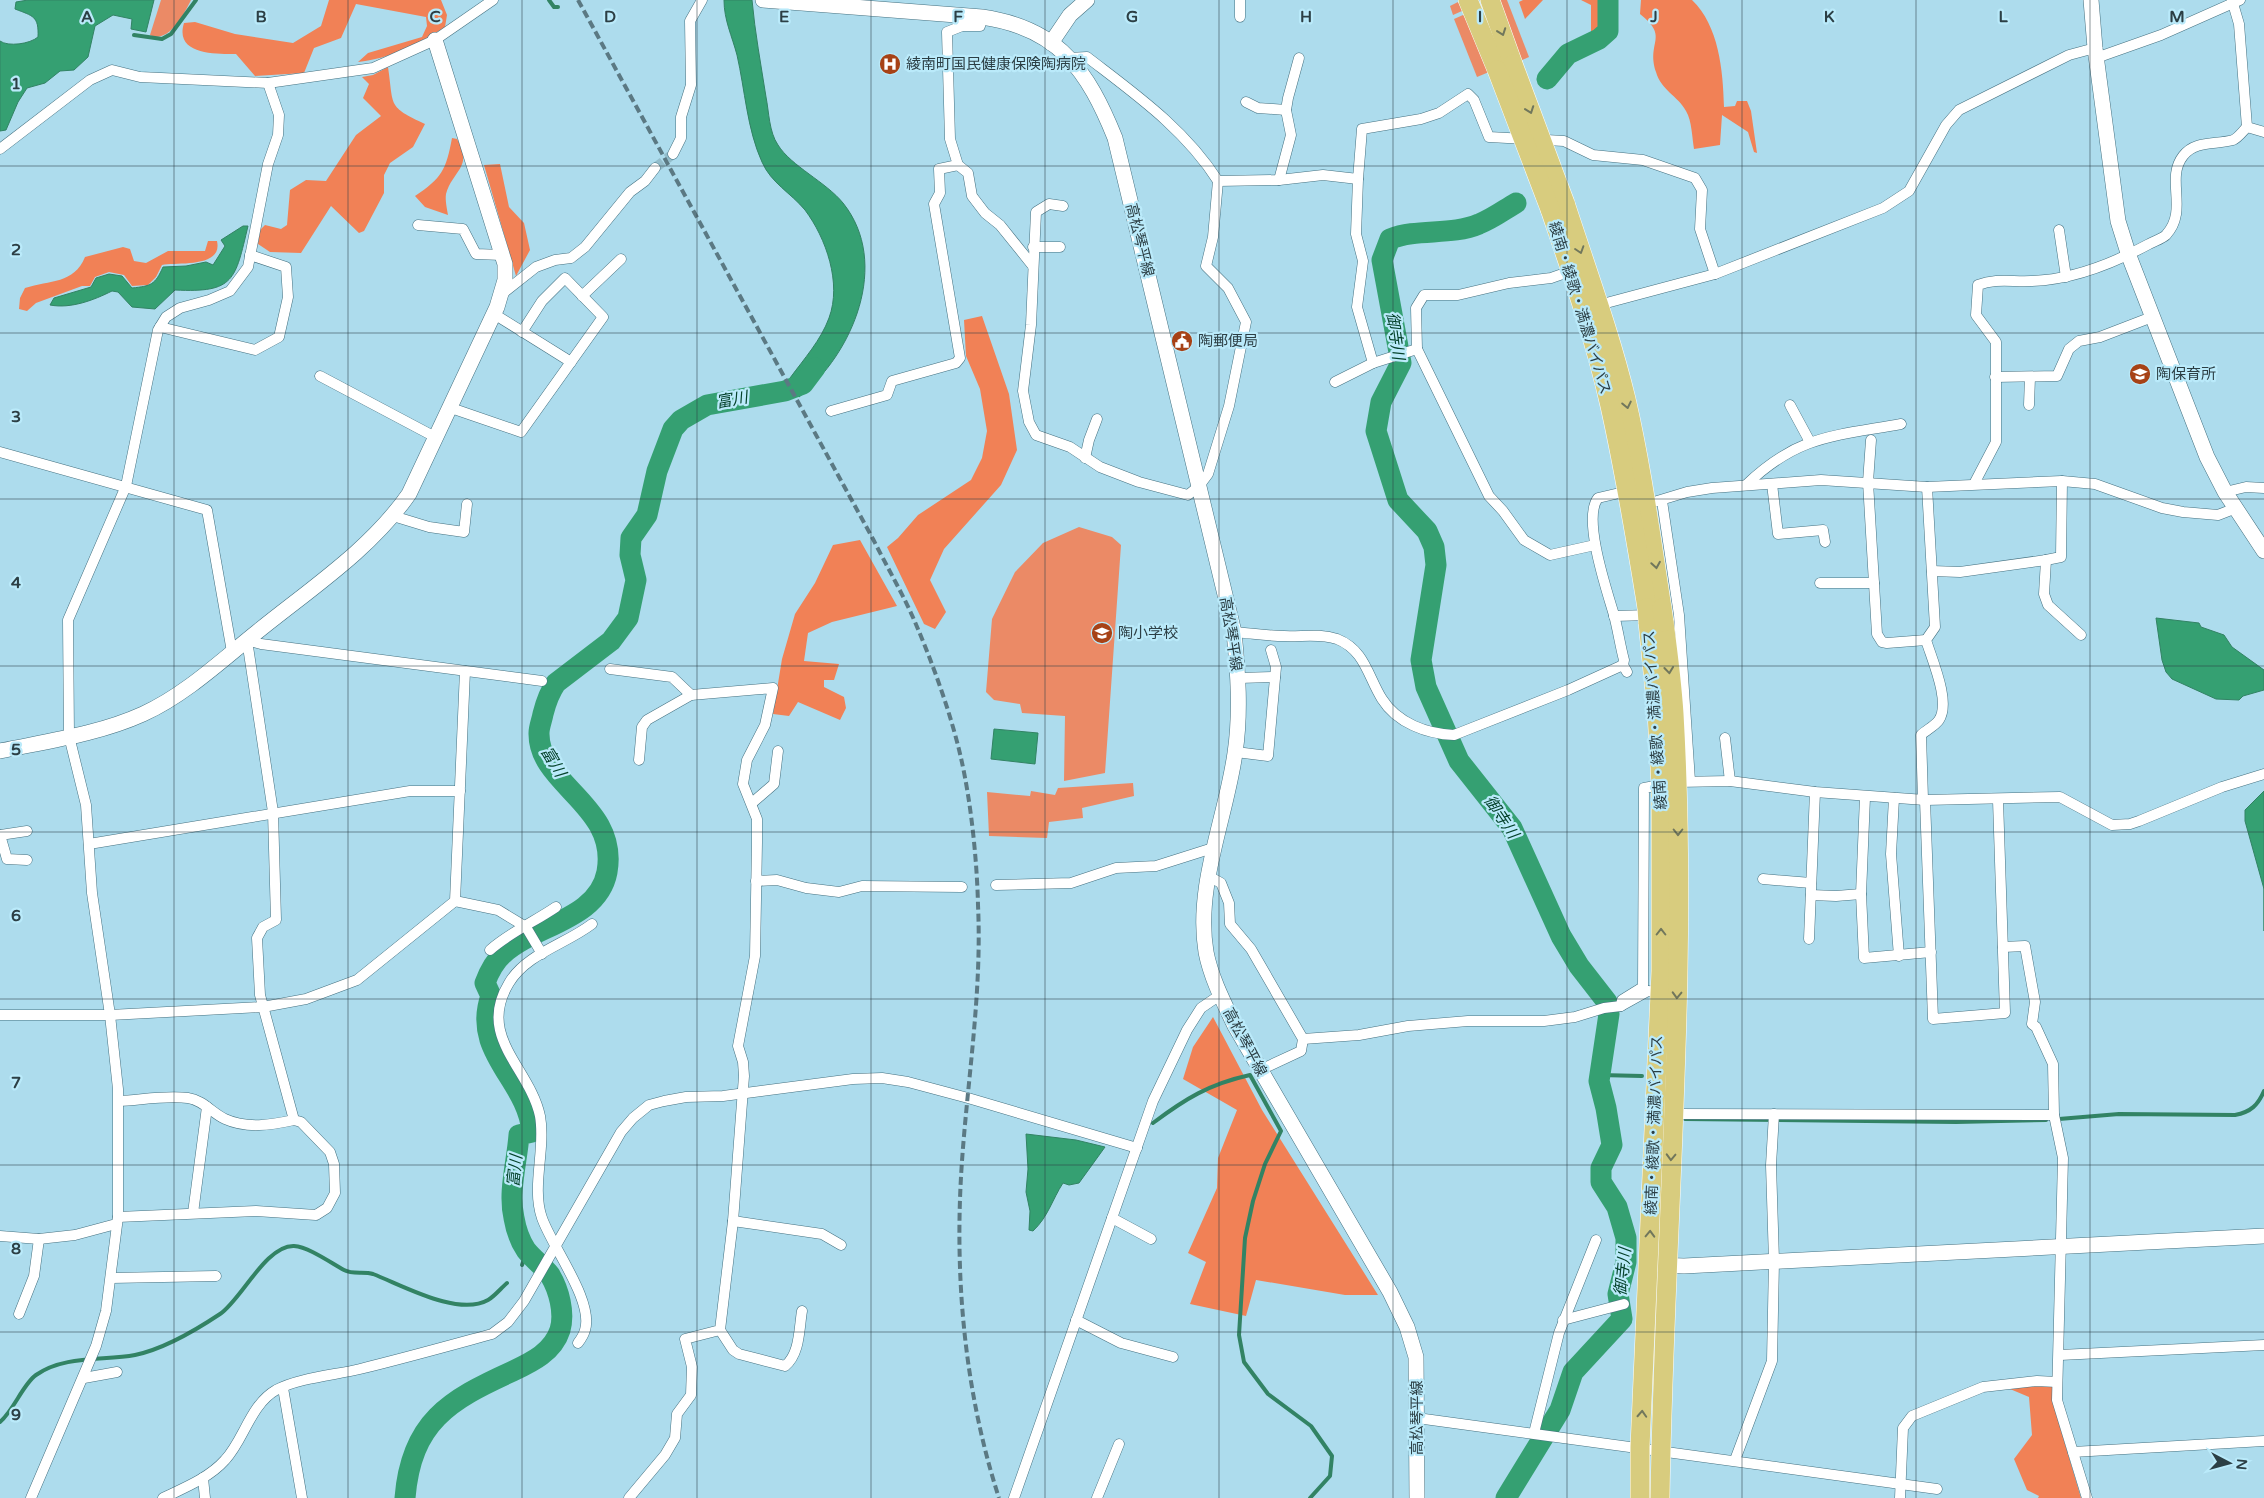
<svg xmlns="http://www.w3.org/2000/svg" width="2264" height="1498" viewBox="0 0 2264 1498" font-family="'Varela Round','Noto Sans JP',sans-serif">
	<rect width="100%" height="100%" fill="#addced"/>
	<g fill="#eb8a66">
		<path d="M161,0H191C184,14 172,38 154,37L150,35Z"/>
		<path d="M1497,0H1507L1529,57L1520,61Z"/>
		<path d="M1458,2L1463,8L1462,11L1453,15L1450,6Z"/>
		<path d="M1463,15L1467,17L1489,72L1477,77L1454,19Z"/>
		<path d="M1079,527L1112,537L1121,545L1105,773L1064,781L1065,716L1022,713L1020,704L994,700L986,692L992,619L1015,572L1043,543Z"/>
		<path d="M1133,783L1134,796L1082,808L1083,818L1049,822L1047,838L989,836L987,792L1030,796L1031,791L1055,795L1058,788Z"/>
	</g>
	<g fill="#f18156">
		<path d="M329,0H441L447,15L445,27C418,44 389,59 358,62L368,53L422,37L427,26L426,17L356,4L341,38L314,48L304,73L255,76L236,54C216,54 174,55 184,23L195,22L235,34L293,43L321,26Z"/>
		<path d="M1523,0H1543L1525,19L1519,2Z"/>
		<path d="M1581,0H1605V30L1599,36L1591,32V5Z"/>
		<path d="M1641,0H1692C1719,26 1723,70 1724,107L1735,106L1737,101H1747L1751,111L1757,153L1754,152L1748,132L1722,115L1720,145L1694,149C1692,138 1692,121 1686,111C1678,96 1661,90 1656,72C1646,41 1670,38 1640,14Z"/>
		<path d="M388,67C394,107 387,106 425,124L413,147L390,163L384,175V193L364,231L359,233L331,206L301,253L270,252L258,244L260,230L265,225L281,229L287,225L290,190L306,180L326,181L356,135L381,116L363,98L369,84L362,77L373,75Z"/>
		<path d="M452,138L457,139C474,167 452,171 446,194C445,200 447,209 448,215L425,207L415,196C442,178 446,170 452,138Z"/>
		<path d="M500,164L509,207L524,223L530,250L516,276L484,165Z"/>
		<path d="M208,241H217C223,268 178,262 162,265L156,277L148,285L132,286L124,275L109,272L95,277L90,286H82L36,303L27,311L19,309L20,298L25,288C50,280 74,284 85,257L123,247L130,249L134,261L146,263L168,251H205Z"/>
		<path d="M982,316L1009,394L1017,450L1001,485L944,549L930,580L946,612L935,629L924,624L887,547L898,538L918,515L971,480L982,458L987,431L980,389L966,356L964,320Z"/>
		<path d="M860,540L897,606L832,622L808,633L804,661L839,664L834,680H824V687L844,697L846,708L840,720L798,702L789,716L773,714L782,659L795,614L815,583L833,545Z"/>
		<path d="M1213,1017L1262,1110L1378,1295H1345L1256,1280L1246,1316L1190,1304L1206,1262L1188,1253L1217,1188L1218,1158L1237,1110L1183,1079L1193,1047Z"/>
		<path d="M2035,1385L2052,1386L2053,1403L2081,1498H2038L2039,1496L2027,1490L2014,1459L2032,1435L2029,1397L2010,1389Z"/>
	</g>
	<g fill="#35a072" stroke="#328364">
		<path d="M28,0H154L146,32L131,29L132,19L113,15L95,26L88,57L74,70L60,71L45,83L27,88L18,102L6,130L0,131V41C8,47 30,44 38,37C39,16 33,16 15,9L16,2Z"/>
		<path d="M724,0H752C755,33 761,65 766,97C769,112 769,132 778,145C791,166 826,182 843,203C891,263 853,354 799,397L790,378C804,359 821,340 829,318C842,283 826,238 805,210C791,193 771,183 762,162C747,129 745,90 737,55C732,36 724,20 724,0Z"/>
		<path d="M243,226H248C235,280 235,293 175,290L155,309L132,307L118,292L112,291C94,300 71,309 50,305L54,298L91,287L96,278L109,274L122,276L132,288C151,286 155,285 163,267L186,266L206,262L213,265L225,246L221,240Z"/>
		<path d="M2156,618L2199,623L2201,627L2224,635L2232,647L2264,670V690L2243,696L2239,700L2216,699L2172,679L2166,672L2162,660Z"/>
		<path d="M994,729L1038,733L1035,764L991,759Z"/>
		<path d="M2264,791V931V889L2245,821V810Z"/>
		<path d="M1026,1134L1076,1140L1105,1147L1079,1183L1069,1185L1063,1183C1052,1200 1048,1217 1033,1231L1029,1230L1030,1211L1026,1192L1028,1169Z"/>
	</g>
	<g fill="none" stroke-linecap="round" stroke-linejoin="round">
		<g stroke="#328364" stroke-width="4">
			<path d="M549,0L554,7H558"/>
			<path d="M134,35L162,39L171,34L196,0"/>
			<path d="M1600,1075L1642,1076"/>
			<path d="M1685,1119L1956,1122L2046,1120"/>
			<path d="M2059,1119L2119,1114L2235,1115C2251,1112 2258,1105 2264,1091"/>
			<path d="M1153,1123C1185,1099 1209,1084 1250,1075L1281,1131L1265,1164L1253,1201L1245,1238L1239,1335L1244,1362L1268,1394L1311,1426L1332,1456L1330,1476L1310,1498"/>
			<path d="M522,1265L527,1251"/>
			<path d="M0,1422C14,1410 23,1384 36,1375C64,1355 104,1361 135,1355C164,1349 196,1330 220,1314C241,1300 266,1245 294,1246C309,1247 331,1263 344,1270C353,1275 364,1271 373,1274C402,1285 458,1317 488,1300C495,1296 501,1288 507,1283"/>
		</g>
		<g stroke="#35a072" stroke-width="21">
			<path d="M1547,79L1568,54L1599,39L1608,31V0"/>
			<path d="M405,1498C411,1422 449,1400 513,1371C532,1362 553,1352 560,1330C565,1313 559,1290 550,1275C543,1266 533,1259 526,1250C520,1241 516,1230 514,1218C508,1192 517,1162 519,1135L532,1132C528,1080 471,1053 491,996L485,983C489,972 494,962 503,954C534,925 598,920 607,872C619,805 538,785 539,733C539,727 542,720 543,714C546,702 549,693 556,683L611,641L628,618L636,580L630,555L631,538L647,515L657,471L673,429L681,420L707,405L785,391L803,384L815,368"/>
			<path d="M1506,1498L1560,1410L1573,1372L1622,1319L1618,1294L1626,1262V1238L1617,1207L1601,1182V1168L1612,1145L1606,1108L1599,1081L1609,1014L1607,1002L1579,966L1561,936L1512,828L1459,761L1426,687L1421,660L1436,565L1434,547L1427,531L1398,500L1376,431L1381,402L1401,363L1382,260L1390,239C1418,228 1451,236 1479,224C1492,219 1504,210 1516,203"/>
		</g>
		<path stroke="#93bdcb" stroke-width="10" stroke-dasharray="10 5" stroke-linecap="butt" d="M655,168L673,154"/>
		<g stroke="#457180" stroke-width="11">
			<g id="street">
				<path d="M2232,0L2239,24L2247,127"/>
				<path d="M982,17L980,26H962L947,32L950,139L958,165L968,173L972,196L985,213L1000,225L1033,266"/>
				<path d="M1240,17V0"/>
				<path d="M2096,58L2161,35L2240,0"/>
				<path d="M1246,102L1258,108L1286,110"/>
				<path d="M0,149L90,80L112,70L140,77L268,83L373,68L435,40L493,0"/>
				<path d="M673,154L681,138V117L691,85L690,21L702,0"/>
				<path d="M1358,179L1356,234L1363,261L1357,307L1373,363"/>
				<path d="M1279,180L1291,135L1286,110L1288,98L1299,58"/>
				<path d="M1218,181L1279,180L1323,175L1358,179L1362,129L1421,119L1439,113L1468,94L1474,100L1489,137L1564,141L1593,155L1643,160L1695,178L1702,190L1700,229L1715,274"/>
				<path d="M1063,206L1049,204L1036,212L1031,325L1023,391L1029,422L1036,435L1070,447L1100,467L1139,482L1188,495L1199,486L1208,474L1229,406L1246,322L1228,288L1206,266L1213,237L1218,181C1185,129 1135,94 1087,57L1069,58"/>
				<path d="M418,225L463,229L476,254L502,255"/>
				<path d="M2059,230L2066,277"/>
				<path d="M1033,247H1060"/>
				<path d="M502,294L536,267L555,260L571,258L585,247L630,192L645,181L655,168"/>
				<path d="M582,296L621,259"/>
				<path d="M1595,306L1715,274L1883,208L1909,191L1946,125L1959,110L2069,55L2095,48"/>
				<path d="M494,314L571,362"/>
				<path d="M160,327L255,350L279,337L288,297L286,267L250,255"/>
				<path d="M1417,349L1416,308L1424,295H1458L1509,283L1551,278L1571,271"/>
				<path d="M320,376L437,438"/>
				<path d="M1995,377L2057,376L2069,349L2079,341L2100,337L2152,317"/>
				<path d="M1335,382L1373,363L1417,349L1489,496L1503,511L1524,540L1550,555L1595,545"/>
				<path d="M1790,405L1810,442"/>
				<path d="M2029,405L2030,377"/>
				<path d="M451,408L521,432L603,317L565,278L542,301L522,332"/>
				<path d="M831,411L887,395L892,381L956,363L960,358L934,204L940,193L939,169L958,165"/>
				<path d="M1871,440L1868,482L1877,634L1882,642L1887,643L1926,640"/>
				<path d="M0,452L207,510L232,652"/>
				<path d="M1085,458L1089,440L1097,419"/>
				<path d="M2062,481L2061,557L2046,560L2044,594L2048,605L2081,635"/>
				<path d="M1772,484L1778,534L1823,530L1825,542"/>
				<path d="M1974,484L1996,442V342L1976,315L1978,285C1996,278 2012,282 2031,281C2072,280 2114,263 2149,244C2154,241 2162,239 2166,235C2189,210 2165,179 2183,156C2195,140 2216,145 2233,140C2238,138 2243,131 2247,127L2264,132"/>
				<path d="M1746,485C1798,435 1834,436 1901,424"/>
				<path d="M2225,492L2246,487L2264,488"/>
				<path d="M1662,501L1679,615L1690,781"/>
				<path d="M1644,505L1687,492L1712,488L1821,480L1927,487L2062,481L2095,484L2162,508L2183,512L2218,515L2236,508"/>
				<path d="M393,516L429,527L464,532L467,504"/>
				<path d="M1932,571L1960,572L2046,560"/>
				<path d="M1820,583H1874"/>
				<path d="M1614,616L1650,615"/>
				<path d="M1234,632C1250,633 1267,636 1284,636C1301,637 1320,633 1337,639C1365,650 1368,677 1382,699C1397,723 1427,734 1454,735L1568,690L1623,665"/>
				<path d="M610,669L672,677L691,695"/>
				<path d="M1627,672L1623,665L1624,660C1620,645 1618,630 1614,615C1607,591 1582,518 1598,498L1628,491"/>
				<path d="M1239,678L1275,677"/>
				<path d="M1725,738L1730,781"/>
				<path d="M1236,752L1268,756L1276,667L1271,650"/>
				<path d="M1865,797L1861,894L1864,958L1931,952"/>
				<path d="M1894,798L1891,854L1899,956"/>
				<path d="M1923,799L1921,735C1926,730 1935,726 1939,720C1951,702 1932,660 1926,640L1935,627L1927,487"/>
				<path d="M1925,800L1933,1019L2005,1013L1998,800"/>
				<path d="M752,803L774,784L778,751"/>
				<path d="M0,835L7,859L27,860"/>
				<path d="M0,835L27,831"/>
				<path d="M89,844L410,791H460"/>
				<path d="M1210,877L1221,883L1229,903L1230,924L1251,949L1303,1039L1301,1051L1260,1070"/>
				<path d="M1763,879L1811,883"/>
				<path d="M756,881L777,880L806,888L839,892L862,886L962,887"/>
				<path d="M996,885L1071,883L1116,868L1156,866L1216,847"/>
				<path d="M1811,895L1836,896L1861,894"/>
				<path d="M455,901L498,910L526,927L542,954"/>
				<path d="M1809,939L1815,792"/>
				<path d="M2003,947L2025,946L2035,1002L2032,1024L2036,1027L2053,1064L2054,1115L2063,1158L2057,1400L2087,1498"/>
				<path d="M490,950C509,933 534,922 556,907"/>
				<path d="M1621,1006L1622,1000L1643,987L1644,788L1677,782L1730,781L1815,792L1925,800L2060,797L2112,825L2130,824L2139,821L2222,787L2264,774"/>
				<path d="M0,1015H110L263,1007L306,999L357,980L455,901L465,671"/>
				<path d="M1303,1039L1359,1035L1408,1026L1468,1021H1544L1575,1017L1604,1008L1621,1006L1648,991L1660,992"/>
				<path d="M119,1101C141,1100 166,1095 188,1098C203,1100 212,1113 225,1119C247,1129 271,1125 294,1120"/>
				<path d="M1672,1114L2054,1115"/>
				<path d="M193,1213L207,1107"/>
				<path d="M118,1217L256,1211L316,1215L327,1208L335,1193L334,1164L330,1152L301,1122L294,1120L260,995L257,938L263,927L276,920L273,812L247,640L261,644L542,681"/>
				<path d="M1112,1218L1151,1239"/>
				<path d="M733,1221L822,1234L841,1245"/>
				<path d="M0,1236L39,1239L75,1235L116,1224"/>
				<path d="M111,1278L216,1276"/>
				<path d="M19,1314L34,1276L39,1239"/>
				<path d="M1076,1320L1121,1343L1173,1357"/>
				<path d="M1563,1320L1624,1304"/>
				<path d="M720,1330L733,1350L739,1354L785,1366C800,1354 799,1329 802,1311"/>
				<path d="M578,1343C581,1339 584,1334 585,1330C594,1301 552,1247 542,1218C531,1187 546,1149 540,1116C530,1068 476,1037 509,983C526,954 566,944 592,924"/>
				<path d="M2060,1355L2264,1345"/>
				<path d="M84,1378L117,1372"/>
				<path d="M283,1388L302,1498"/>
				<path d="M1417,1418L1937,1489"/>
				<path d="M1534,1433L1559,1333L1596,1240"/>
				<path d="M2073,1452L2264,1441"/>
				<path d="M1735,1460L1772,1361L1774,1261L1771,1165L1774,1114"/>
				<path d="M203,1478L205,1498"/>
				<path d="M31,1498L96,1346L106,1311L118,1217V1089L110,1015L92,893L86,805L69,736L68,620L126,486L158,330L166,317L180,308L209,300L230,291L248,267L268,164L278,135L279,115L268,83"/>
				<path d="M163,1498C184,1488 209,1478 225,1460C244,1440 250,1405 276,1390C298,1378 335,1375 360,1369C405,1358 448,1346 492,1334L508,1322L524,1301L621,1132L633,1118L649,1105L664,1101L686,1097L723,1096L853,1079L882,1078L908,1082L968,1098L1137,1148"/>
				<path d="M629,1498L665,1455L675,1438L677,1414L691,1395L692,1367L685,1339L720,1330L733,1221L744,1076L743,1062L738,1046L755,956L757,842V819L743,784L747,760L765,725L773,688L691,695L647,720L642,727L639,760"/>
				<path d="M1014,1498L1153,1101L1187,1030L1201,1008L1220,995"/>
				<path d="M1097,1498L1119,1444"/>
				<path d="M1900,1498L1903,1428L1912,1416L1983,1387L2037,1381L2057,1382"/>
			</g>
		</g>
		<g stroke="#457180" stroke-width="16">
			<g id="secondary">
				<path d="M763,0L982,17C1059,28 1088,71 1115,138L1234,632C1238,672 1241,713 1235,753C1226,818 1195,886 1206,952C1211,978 1224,1003 1235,1026L1390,1292L1407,1327L1416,1357L1417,1498"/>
				<path d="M2091,0L2095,48L2118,221L2129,256L2207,457L2225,492L2264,551"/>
				<path d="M1051,43L1070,15L1087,0"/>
				<path d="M0,751C48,741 99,734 143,714C185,695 222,660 257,632C310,589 370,550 409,494L497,307L505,280V264L435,40"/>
				<path d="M1656,1265L1684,1266L2264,1236"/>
			</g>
		</g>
		<g stroke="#fff" stroke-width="20">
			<g id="highway">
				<path d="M1468,0L1497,70"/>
				<path d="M1490,0L1513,64"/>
				<path d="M1565,203C1586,268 1610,333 1626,399C1642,468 1651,538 1662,608"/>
				<path d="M1550,209C1572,274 1595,339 1610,406C1625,473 1636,540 1647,608"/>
				<path d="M1640,1498V1447L1661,971V786L1657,712L1648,622"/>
				<path d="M1660,1498C1664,1237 1689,975 1674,714C1672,683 1668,652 1664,622"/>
			</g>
		</g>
		<use href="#street" stroke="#fff" stroke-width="10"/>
		<use href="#secondary" stroke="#fff" stroke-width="15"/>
		<use href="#highway" stroke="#d8cc7e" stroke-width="19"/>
		<path stroke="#5b7983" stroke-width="4" stroke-dasharray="8 4" stroke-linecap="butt" d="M578,0L873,539C887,567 903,594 915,622C933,664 951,714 961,758C971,802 977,860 978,905C982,991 968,1076 962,1161C954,1274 964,1390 999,1498"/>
		<g stroke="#fff" stroke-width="20" stroke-linecap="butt">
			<g id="highway-bridge">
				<path d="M1513,64L1565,203"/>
				<path d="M1497,70L1550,209"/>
				<path d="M1647,608L1648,622"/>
				<path d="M1662,608L1664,622"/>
			</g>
		</g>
		<use href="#highway-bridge" stroke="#d8cc7e" stroke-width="19"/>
	</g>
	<defs><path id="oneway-chevron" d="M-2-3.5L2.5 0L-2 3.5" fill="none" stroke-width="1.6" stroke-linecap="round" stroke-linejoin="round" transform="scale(1.25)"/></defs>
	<g stroke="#71775c">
		<use href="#oneway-chevron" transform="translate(1502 32) rotate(70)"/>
		<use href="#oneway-chevron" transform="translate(1530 110) rotate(70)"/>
		<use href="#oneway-chevron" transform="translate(1580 250) rotate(72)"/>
		<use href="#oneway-chevron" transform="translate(1627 405) rotate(78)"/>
		<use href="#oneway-chevron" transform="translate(1656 565) rotate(81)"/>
		<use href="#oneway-chevron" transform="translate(1669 670) rotate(84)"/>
		<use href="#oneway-chevron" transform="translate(1678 832) rotate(90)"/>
		<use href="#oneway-chevron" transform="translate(1661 932) rotate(-90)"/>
		<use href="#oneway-chevron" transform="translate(1677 995) rotate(92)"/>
		<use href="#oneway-chevron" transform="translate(1671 1157) rotate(92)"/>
		<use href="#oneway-chevron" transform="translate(1650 1234) rotate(-88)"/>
		<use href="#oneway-chevron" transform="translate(1642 1414) rotate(-87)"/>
	</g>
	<path fill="none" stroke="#2c3f45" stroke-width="1" stroke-opacity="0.55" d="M174,0V1498M348,0V1498M522,0V1498M697,0V1498M871,0V1498M1045,0V1498M1219,0V1498M1393,0V1498M1567,0V1498M1742,0V1498M1916,0V1498M2090,0V1498M0,166H2264M0,333H2264M0,499H2264M0,666H2264M0,832H2264M0,999H2264M0,1165H2264M0,1332H2264"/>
	<defs>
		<g id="hospital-disc" transform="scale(1.125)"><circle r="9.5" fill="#a74216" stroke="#baeafa"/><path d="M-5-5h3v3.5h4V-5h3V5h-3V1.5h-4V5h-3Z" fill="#fff"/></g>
		<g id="civic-disc" transform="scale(1.125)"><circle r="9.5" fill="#a74216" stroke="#baeafa"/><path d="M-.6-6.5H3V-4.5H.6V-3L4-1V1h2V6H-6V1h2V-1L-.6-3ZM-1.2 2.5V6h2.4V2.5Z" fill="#fff"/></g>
		<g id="school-disc" transform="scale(1.125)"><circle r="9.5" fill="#a74216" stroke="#baeafa"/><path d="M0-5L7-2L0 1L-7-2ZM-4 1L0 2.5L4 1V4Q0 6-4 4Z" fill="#fff"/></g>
	</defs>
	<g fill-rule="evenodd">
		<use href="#hospital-disc" x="890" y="64"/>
		<use href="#civic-disc" x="1182" y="341"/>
		<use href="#school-disc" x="2140" y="374"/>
		<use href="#school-disc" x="1102" y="633"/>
	</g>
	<g text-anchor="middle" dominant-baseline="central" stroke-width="4.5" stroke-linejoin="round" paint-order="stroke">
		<g font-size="15" fill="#2c3f45" stroke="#baeafa" text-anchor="start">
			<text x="906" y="64">綾南町国民健康保険陶病院</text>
			<text x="1198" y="341">陶郵便局</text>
			<text x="2156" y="374">陶保育所</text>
			<text x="1118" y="633">陶小学校</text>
		</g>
		<g font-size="15" fill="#2c3f45" stroke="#baeafa">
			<text transform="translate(1140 240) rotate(76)">高松琴平線</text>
			<text transform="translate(1580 308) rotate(73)">綾南・綾歌・満濃バイパス</text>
			<text transform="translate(1231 634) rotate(81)">高松琴平線</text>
			<text transform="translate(1655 720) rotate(-94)">綾南・綾歌・満濃バイパス</text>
			<text transform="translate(1245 1042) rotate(62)">高松琴平線</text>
			<text transform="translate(1654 1125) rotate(-88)">綾南・綾歌・満濃バイパス</text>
			<text transform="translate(1417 1418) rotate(-90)">高松琴平線</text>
		</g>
		<g font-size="16" font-style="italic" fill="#05422b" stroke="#baeafa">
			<text transform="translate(1395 336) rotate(82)">御寺川</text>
			<text transform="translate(732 400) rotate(-10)">富川</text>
			<text transform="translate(553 762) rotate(59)">富川</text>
			<text transform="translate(1501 817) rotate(56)">御寺川</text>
			<text transform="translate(515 1171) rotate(-84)">富川</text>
			<text transform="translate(1623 1272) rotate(-84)">御寺川</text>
		</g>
	</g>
	<g font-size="16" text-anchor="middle" font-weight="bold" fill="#2c3f45" stroke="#baeafa" stroke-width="4.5" stroke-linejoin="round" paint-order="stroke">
		<text x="87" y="22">A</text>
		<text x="261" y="22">B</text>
		<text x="435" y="22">C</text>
		<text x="610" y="22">D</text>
		<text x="784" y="22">E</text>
		<text x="958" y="22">F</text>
		<text x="1132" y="22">G</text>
		<text x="1306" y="22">H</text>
		<text x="1480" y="22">I</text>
		<text x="1654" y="22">J</text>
		<text x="1829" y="22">K</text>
		<text x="2003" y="22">L</text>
		<text x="2177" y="22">M</text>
		<text x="16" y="89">1</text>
		<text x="16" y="255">2</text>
		<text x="16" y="422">3</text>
		<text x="16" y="588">4</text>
		<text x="16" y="755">5</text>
		<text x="16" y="921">6</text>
		<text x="16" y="1088">7</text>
		<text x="16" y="1254">8</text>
		<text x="16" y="1420">9</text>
	</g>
	<g transform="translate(2229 1463) rotate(96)" stroke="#baeafa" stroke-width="4" paint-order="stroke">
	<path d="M0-4L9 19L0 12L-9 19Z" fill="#2c3f45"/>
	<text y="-8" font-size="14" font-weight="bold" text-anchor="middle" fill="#2c3f45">N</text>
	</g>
</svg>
